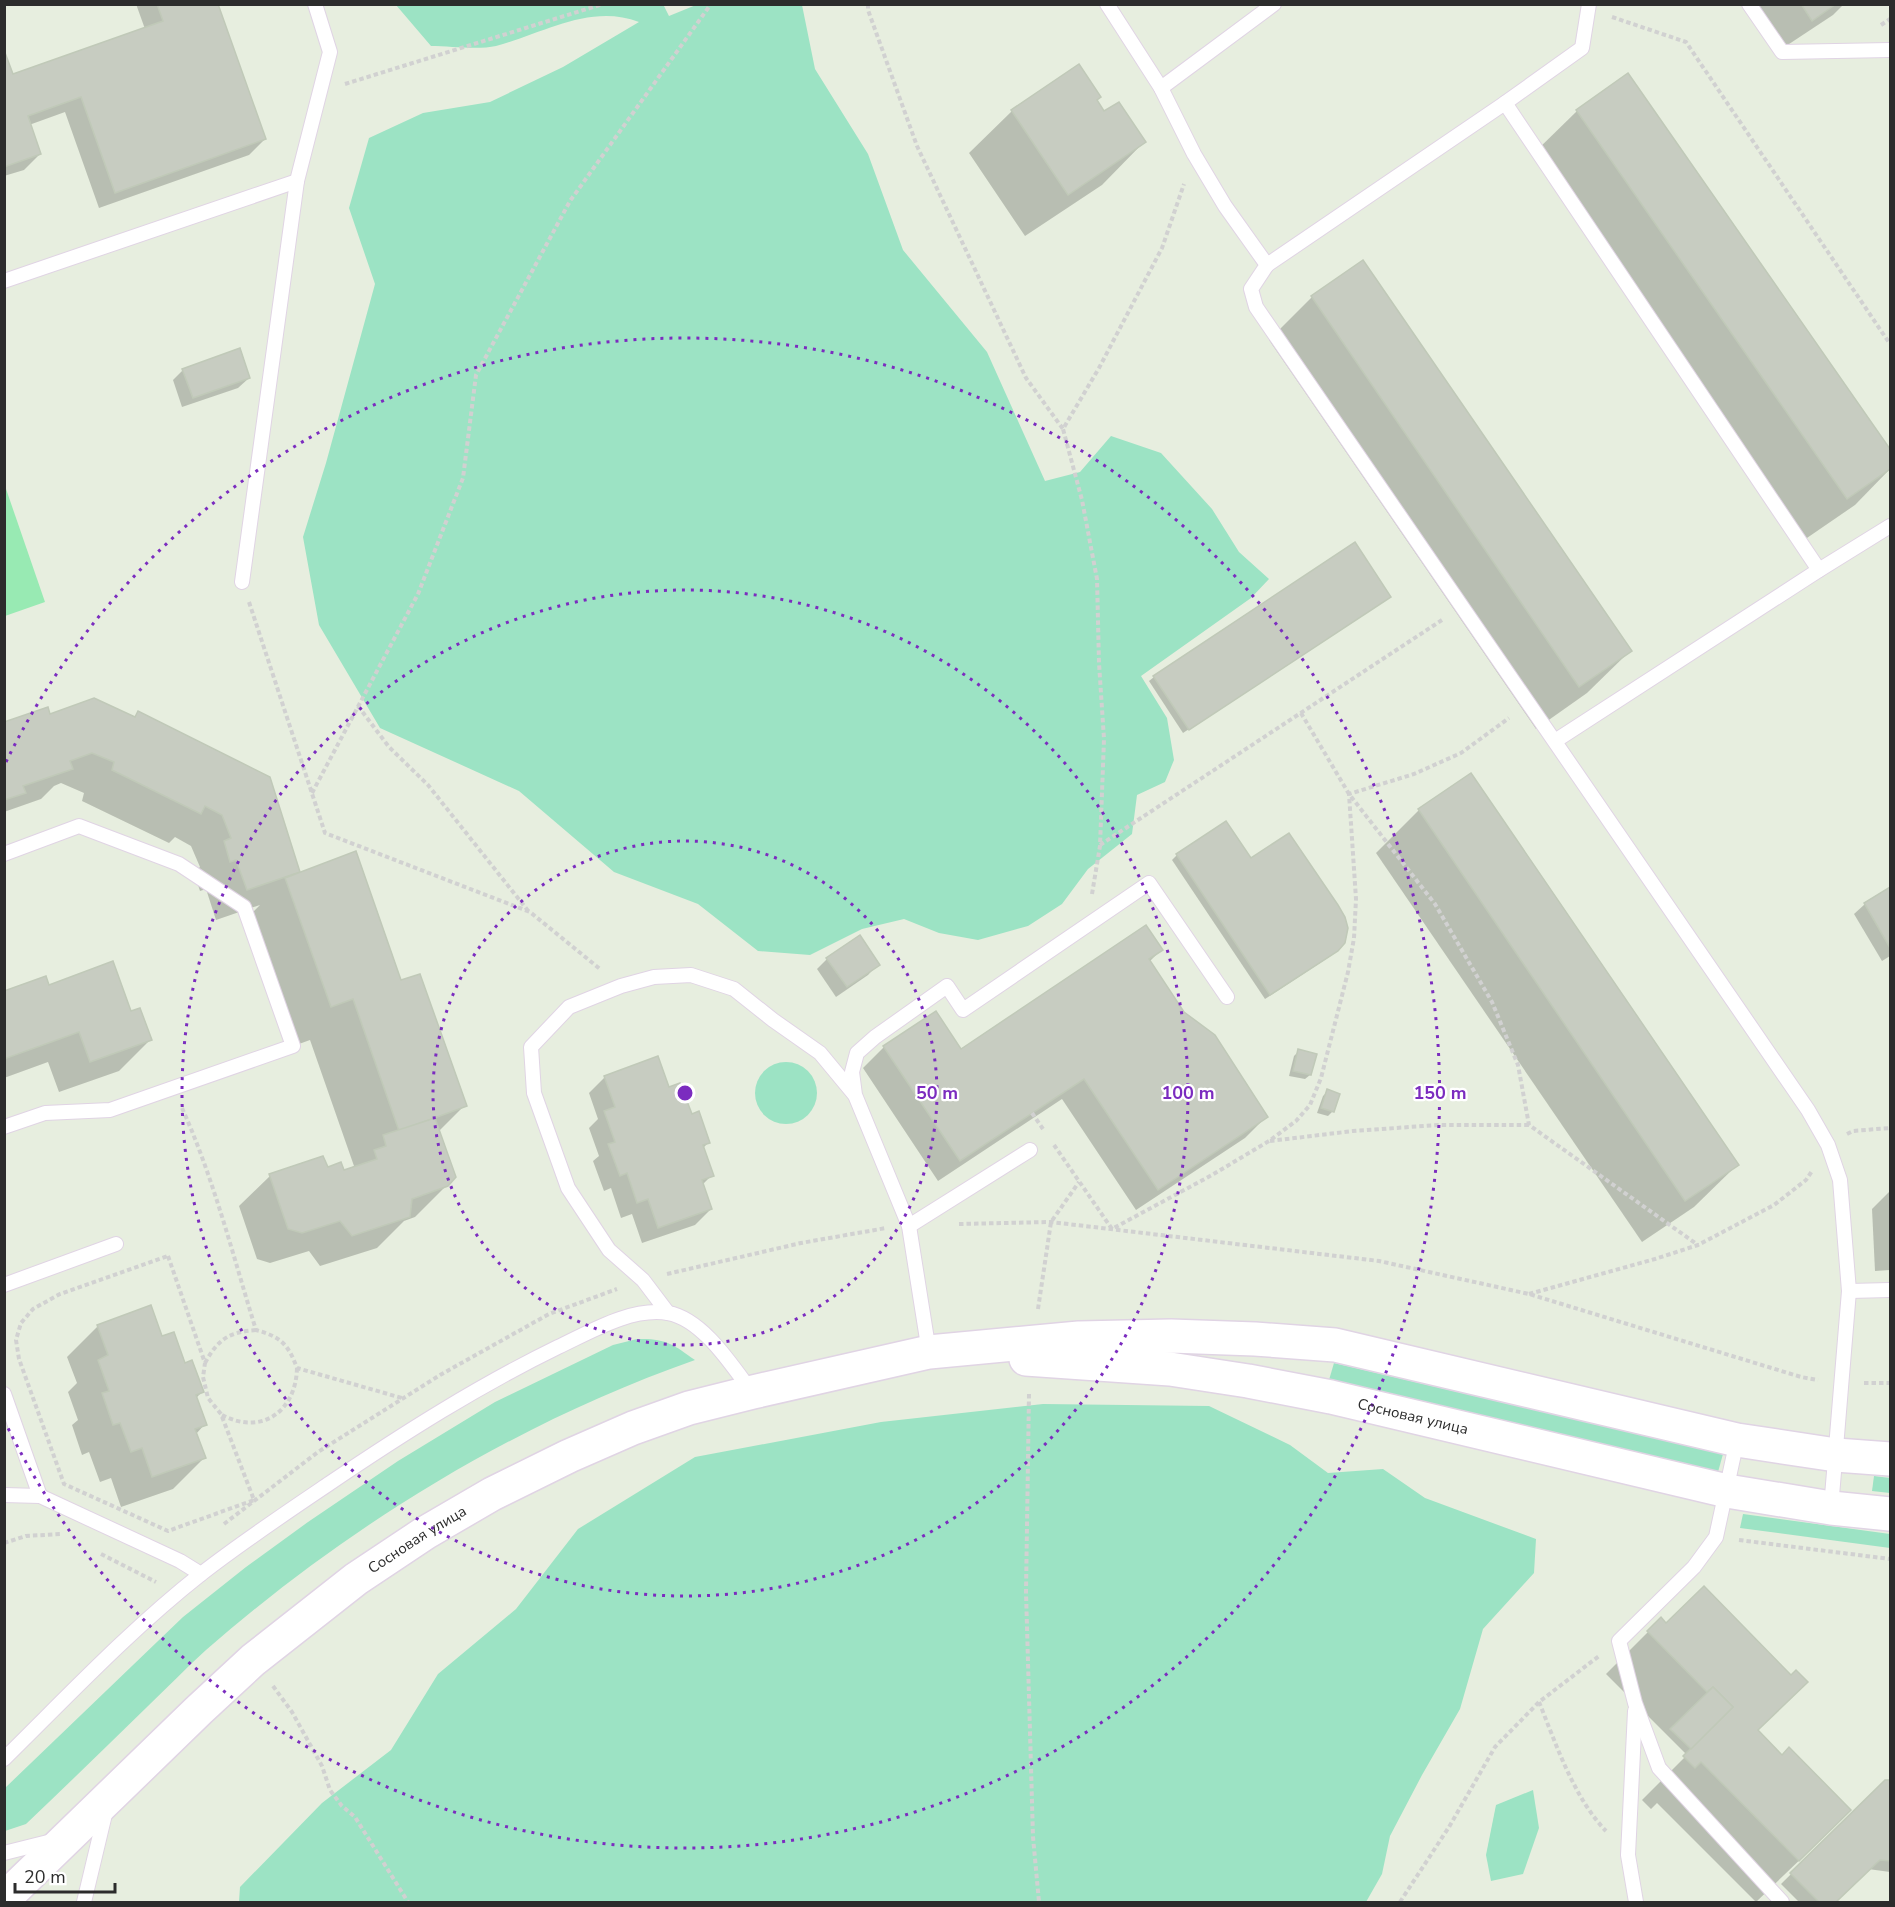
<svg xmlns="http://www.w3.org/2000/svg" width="1895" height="1907" viewBox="0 0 1895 1907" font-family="'Nunito Sans',sans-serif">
	<rect width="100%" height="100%" fill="#e7eedf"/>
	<g fill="#9ce3c4">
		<path d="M663,4L669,16L696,5H802L815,69L868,154L903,250L987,352L1045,481L1080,472L1111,436L1161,453L1212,509L1239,552L1269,579L1251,598L1141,676L1167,718L1174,760L1165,782L1137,795L1132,834L1088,869L1062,904L1028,926L978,940L939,933L904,919L862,929L810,955L758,951L698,904L614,872L519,791L380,728L319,625L303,537L326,463L375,284L349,208L369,138L423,113L490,102L563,67L639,22C590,3 542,34 496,46C478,50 450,46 431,46L396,5Z"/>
		<circle cx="786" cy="1093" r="31"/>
		<path d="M637,1339C665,1338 673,1344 695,1360C516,1423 349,1525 206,1650C186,1668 167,1688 147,1707C107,1746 67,1785 26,1824L5,1831V1788L183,1617L246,1567L308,1522L398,1461L495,1402L613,1345Z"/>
		<path d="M1334,1363L1723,1454L1718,1472L1329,1380Z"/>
		<path d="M1043,1404L1209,1406L1290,1445L1328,1473L1383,1469L1425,1498L1536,1539L1534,1573L1483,1629L1460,1709L1422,1775L1390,1836L1382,1874L1366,1902H239L240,1887L322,1803L391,1750L438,1674L516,1609L578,1529L695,1457L881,1422Z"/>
		<path d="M1874,1476L1890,1478V1493L1872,1491Z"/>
		<path d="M1743,1514L1890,1534V1548L1740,1528Z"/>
		<path d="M1533,1790L1539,1828L1523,1874L1491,1881L1486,1855L1496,1805Z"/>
	</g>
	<path fill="#98eab3" d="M5,486L45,602L5,616H4Z"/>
	<g fill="#0003">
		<path d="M136,4H217L265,139L249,155L99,208L65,112L29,125L40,154L24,170L4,176V54L12,76L145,29Z"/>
		<path d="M1750,4H1844L1833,15L1780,50Z"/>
		<path d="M1628,75L1890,452V469L1855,505L1804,540L1534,153L1577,111Z"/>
		<path d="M1095,101L1104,113L1144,142L1102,185L1025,236L969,153L1012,111Z"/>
		<path d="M1363,262L1630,651L1587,693L1536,729L1269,340L1312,297Z"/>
		<path d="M183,370L249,378L238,388L182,407L173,380Z"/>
		<path d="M1389,597L1183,733L1149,681L1154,677Z"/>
		<path d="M138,713L299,871L294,876L400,982L465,1105L438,1132L447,1185L415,1217L404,1221L377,1248L320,1266L309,1251L270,1263L257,1259L239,1206L270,1176L327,1169L343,1172L354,1166L310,1040L288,1048L243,922L260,905L216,920L206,889L200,891L194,873L200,867L191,846L175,837L169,843L82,801L84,793L61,783L54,786L41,799L4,812V724L49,716L133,718Z"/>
		<path d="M1471,775L1737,1165L1694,1207L1642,1242L1376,853L1419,810Z"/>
		<path d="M1177,855L1250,860L1344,943L1332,955L1265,999L1172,860Z"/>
		<path d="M1890,889V956L1882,961L1854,914L1865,904Z"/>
		<path d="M1161,950L1149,962L1183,1013L1267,1116L1245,1138L1136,1210L1062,1099L938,1181L863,1068L884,1047L961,1051Z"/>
		<path d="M827,959L878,964L868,975L836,997L817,969Z"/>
		<path d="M48,986L130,1013L150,1040L119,1071L59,1092L48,1062L4,1078V992Z"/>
		<path d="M1299,1051L1310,1075L1305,1079L1289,1076L1294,1056Z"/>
		<path d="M605,1077L668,1089L709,1142L702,1149L712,1175L702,1185L711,1209L695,1225L642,1243L632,1214L621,1218L611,1188L604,1191L593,1161L599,1156L589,1128L598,1119L589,1093Z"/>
		<path d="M1328,1091L1333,1111L1328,1116L1317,1113L1323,1096Z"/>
		<path d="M1890,1191V1270L1875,1271L1872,1209Z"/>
		<path d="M98,1326L162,1338L202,1392L196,1398L205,1424L196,1434L204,1458L173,1489L121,1507L111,1478L100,1482L89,1452L82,1455L72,1425L78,1420L68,1392L77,1383L67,1357Z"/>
		<path d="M1661,1619L1757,1730L1782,1757L1807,1853L1756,1902L1657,1803L1651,1809L1642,1800L1687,1755L1606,1674Z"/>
		<path d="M1885,1781L1890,1782V1872L1868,1869L1834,1902H1799L1781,1884Z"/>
	</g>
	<g fill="#c7ccc1" stroke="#c0c9b8" stroke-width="1.5">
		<path d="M157,4H218L266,139L115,193L81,97L28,116L41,154L4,167V50L13,74L163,21Z"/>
		<path d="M1801,4H1836L1812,21Z"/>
		<path d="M1079,64L1101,97L1097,100L1104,111L1119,102L1146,142L1068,195L1011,110Z"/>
		<path d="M1628,73L1890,449V469L1847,499L1576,110Z"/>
		<path d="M1363,260L1632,651L1579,687L1311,296Z"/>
		<path d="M240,348L250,378L193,398L182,369Z"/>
		<path d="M1355,542L1391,597L1189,730L1153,676Z"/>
		<path d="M94,698L135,717L138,711L270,777L300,872L247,890L236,860L230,862L224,841L231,838L222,815L205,806L201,814L112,770L114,762L92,753L70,761L73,769L23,786L26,793L4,800V722L48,707L50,714Z"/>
		<path d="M1471,773L1739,1165L1685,1201L1418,809Z"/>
		<path d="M1226,821L1251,858L1289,833L1338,905L1345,917L1348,928L1345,943L1338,951L1270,995L1176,854Z"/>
		<path d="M356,851L401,980L420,974L467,1106L399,1131L353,999L331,1007L285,878Z"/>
		<path d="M1890,887V948L1864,903Z"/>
		<path d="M1146,925L1163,950L1149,959L1184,1012L1215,1035L1268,1117L1158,1190L1084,1079L960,1161L883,1046L936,1011L961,1049Z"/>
		<path d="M860,935L880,965L847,987L826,958Z"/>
		<path d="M113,961L131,1011L140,1008L152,1040L90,1062L79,1032L4,1059V991L46,976L49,985Z"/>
		<path d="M1298,1049L1317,1054L1311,1075L1293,1071Z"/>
		<path d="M658,1056L669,1087L680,1083L692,1114L699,1111L710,1143L703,1145L714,1176L702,1180L712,1209L658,1228L648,1199L637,1203L627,1173L620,1176L608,1144L615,1142L604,1111L615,1107L604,1076Z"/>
		<path d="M1327,1089L1340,1094L1334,1112L1321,1108Z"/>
		<path d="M435,1118L456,1177L448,1186L412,1199L410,1217L352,1236L340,1221L302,1233L288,1229L269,1174L323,1156L328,1167L341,1162L344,1170L377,1159L374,1150L386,1146L383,1135Z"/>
		<path d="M151,1305L162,1336L174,1332L185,1363L192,1360L204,1392L196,1395L207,1425L195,1429L206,1458L152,1477L142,1448L131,1452L120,1423L113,1425L102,1393L109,1391L98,1360L108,1355L97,1325Z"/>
		<path d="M1704,1586L1791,1675L1796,1670L1808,1682L1758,1730L1782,1755L1789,1747L1851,1810L1799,1861L1701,1762L1695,1768L1683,1756L1733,1707L1713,1687L1707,1692L1647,1631L1661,1617L1666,1623Z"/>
		<path d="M1713,1687L1733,1707L1691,1749L1670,1729Z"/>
		<path d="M1885,1780H1890V1861L1880,1860L1836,1902H1819L1790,1873Z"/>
	</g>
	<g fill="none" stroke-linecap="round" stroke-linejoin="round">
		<g stroke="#e0d4e4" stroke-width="16">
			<g id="lane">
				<path d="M1107,4L1161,88L1194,154L1225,206L1267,265L1251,289L1256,307L1808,1110L1828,1145L1840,1180L1849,1291L1831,1508"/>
				<path d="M1749,4L1782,52L1890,50"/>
				<path d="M1161,88L1274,4"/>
				<path d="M1505,103L1582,48L1589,4"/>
				<path d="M1267,265L1505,103L1819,570"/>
				<path d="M4,281L297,181L330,52L315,4"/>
				<path d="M242,582L297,181"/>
				<path d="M1555,741L1819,570L1890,526"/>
				<path d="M4,854L79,826L179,864L244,907L293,1046L110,1110L45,1113L4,1127"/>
				<path d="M909,1226L1030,1150"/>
				<path d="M4,1285L116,1244"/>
				<path d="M1849,1291L1890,1290"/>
				<path d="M668,1313L643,1280L609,1250L568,1188L534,1093L531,1047L569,1007L621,986L654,977L691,975L734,989L773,1020L820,1053L854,1094"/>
				<path d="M929,1352L909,1226L855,1095L852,1072L857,1053L875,1037L947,986L963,1010L1149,883L1227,997"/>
				<path d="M4,1394L40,1496"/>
				<path d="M1737,1440L1716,1537L1694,1567L1619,1641L1635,1703L1659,1768L1782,1902"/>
				<path d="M4,1495L40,1496L180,1561L201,1574"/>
				<path d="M1635,1711L1628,1855L1636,1902"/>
				<path d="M4,1759C68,1696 130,1630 201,1574C242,1542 287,1512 330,1483C404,1433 478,1386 558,1347C590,1332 631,1307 668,1313C702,1319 731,1364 751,1391"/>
				<path d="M4,1853L52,1841"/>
				<path d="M84,1902L106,1810"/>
			</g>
		</g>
		<g stroke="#e0d4e4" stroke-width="36">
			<g id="secondary">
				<path id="s1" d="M1026,1359L1170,1369L1248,1381L1331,1397L1727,1491L1831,1508L1890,1514"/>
				<path id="s2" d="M4,1899L199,1710L253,1660L356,1579L425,1533L492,1494L569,1456L633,1428L689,1408L753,1392L929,1352L1079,1338L1171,1336L1255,1339L1335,1345L1737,1440L1836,1455L1890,1459"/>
			</g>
		</g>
		<g stroke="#d1d1d1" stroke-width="4" stroke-dasharray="4.5 3" stroke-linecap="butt">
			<path d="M868,4V10L877,35L917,146L1026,378L1063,429"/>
			<path d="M1612,17L1686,42L1890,344"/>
			<path d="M1881,25L1890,19"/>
			<path d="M345,84L603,4"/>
			<path d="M249,602L325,833L530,912L600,969"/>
			<path d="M358,706L389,747L428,785L529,912"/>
			<path d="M1301,713L1349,794L1435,904L1492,1002L1518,1065L1529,1125L1698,1245"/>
			<path d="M312,793L418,594L463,478L476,375L570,201L711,4"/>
			<path d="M1100,845L1442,620"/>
			<path d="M1092,894L1100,846L1104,739L1099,663L1097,579L1082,500L1063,429L1099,368L1162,248L1184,184"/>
			<path d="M182,1108C214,1179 233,1256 256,1330C281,1337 288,1344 297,1368L402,1398"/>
			<path d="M1032,1113L1043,1129"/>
			<path d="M1847,1134L1853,1131L1890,1128"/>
			<path d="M1270,1141L1353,1131L1438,1125H1529"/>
			<path d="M1054,1145L1112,1229L1212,1175L1269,1141L1296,1121L1310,1105L1321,1078L1348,972L1354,938L1356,899L1349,794L1414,774L1461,753L1509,718"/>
			<path d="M959,1224L1051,1222L1379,1261L1529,1294L1801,1377L1818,1380"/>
			<path d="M168,1256L205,1363L203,1377L208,1398L221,1414L254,1500L168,1531L64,1484L19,1359L16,1340L21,1323L33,1309L60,1294Z"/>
			<path d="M667,1274L801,1243L886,1228"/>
			<path d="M1529,1294L1655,1259L1698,1245L1774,1205L1806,1180L1812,1171"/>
			<path d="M1038,1309L1051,1222L1079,1182"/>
			<path d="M205,1363C218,1339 229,1332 256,1330"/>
			<path d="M1864,1383H1890"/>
			<path d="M1029,1394L1026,1592L1033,1837L1039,1902"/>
			<path d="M222,1415C262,1436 296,1411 297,1368"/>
			<path d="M224,1524L318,1452L440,1375L549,1314L617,1289"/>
			<path d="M1739,1540L1890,1559"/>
			<path d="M4,1543L26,1536L62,1534"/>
			<path d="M101,1554L156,1582"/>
			<path d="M273,1686L292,1712L322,1766L330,1790L342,1806L355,1817L408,1902"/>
			<path d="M1539,1702C1556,1744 1574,1798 1606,1831"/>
			<path d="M1400,1902L1449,1827L1495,1747L1539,1702L1599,1656"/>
		</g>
		<use href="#lane" stroke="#fff" stroke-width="14"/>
		<use href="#secondary" stroke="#fff" stroke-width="33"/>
	</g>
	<g fill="none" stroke="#7b2cbf" stroke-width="3" stroke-dasharray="3 6">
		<circle cx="685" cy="1093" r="252"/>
		<circle cx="685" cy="1093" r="503"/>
		<path d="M6 762A755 755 0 1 1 6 1424"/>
	</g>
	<g text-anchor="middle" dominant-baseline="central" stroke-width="4.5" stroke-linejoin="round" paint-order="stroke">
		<g font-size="15" fill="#2c2c2c" stroke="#fff">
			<text stroke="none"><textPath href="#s1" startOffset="392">Сосновая улица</textPath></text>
			<text stroke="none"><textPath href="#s2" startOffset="549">Сосновая улица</textPath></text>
		</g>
	</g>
	<circle cx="685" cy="1093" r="9" fill="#7b2cbf" stroke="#fff" stroke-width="3"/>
	<g font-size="18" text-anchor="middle" font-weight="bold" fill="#7b2cbf" stroke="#fff" stroke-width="4.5" stroke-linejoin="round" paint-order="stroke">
		<text x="937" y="1099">50 m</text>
		<text x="1188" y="1099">100 m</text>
		<text x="1440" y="1099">150 m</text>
	</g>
	<rect width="1895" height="1907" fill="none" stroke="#2c2c2c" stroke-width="12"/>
	<path d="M15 1883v9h100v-9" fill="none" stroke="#2c2c2c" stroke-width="3"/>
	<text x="24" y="1883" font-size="18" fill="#2c2c2c" stroke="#ffffff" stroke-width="4.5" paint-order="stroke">20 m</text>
</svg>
